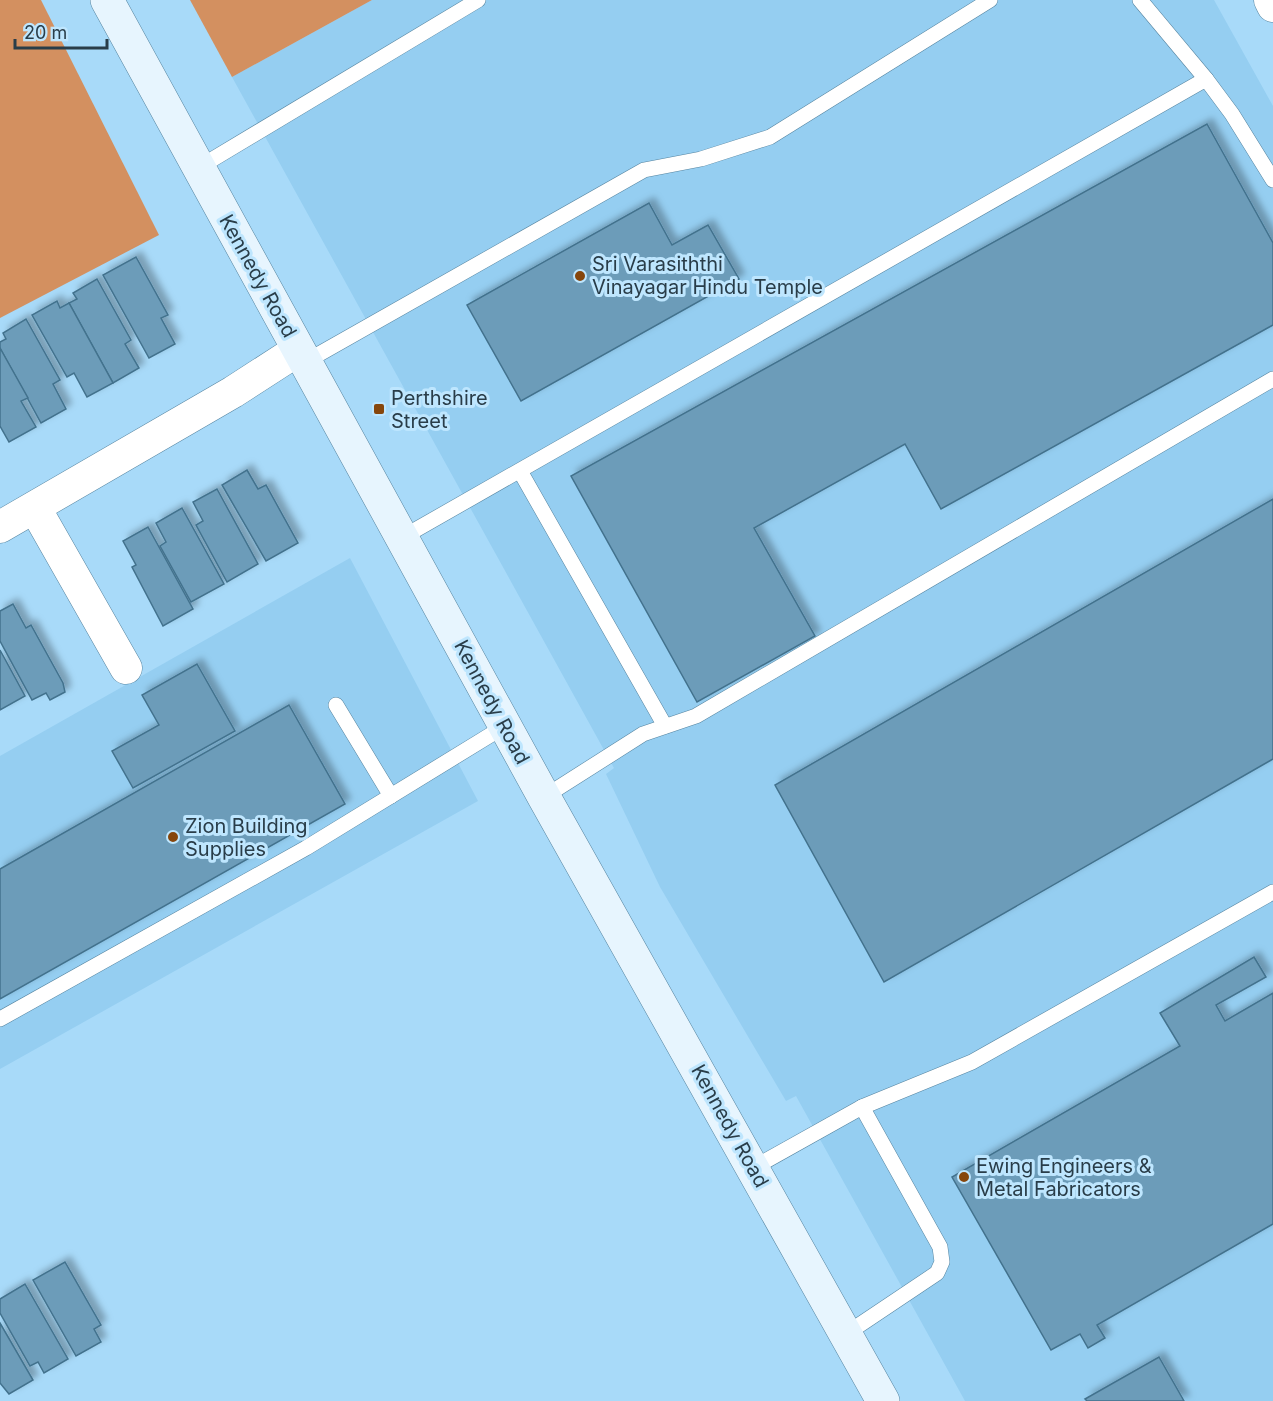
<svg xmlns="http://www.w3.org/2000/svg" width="1273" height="1401" viewBox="0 0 1273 1401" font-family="Inter,sans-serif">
	<defs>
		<filter id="shadow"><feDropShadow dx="5.5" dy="-5.5" stdDeviation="3" flood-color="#0004"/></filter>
	</defs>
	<rect width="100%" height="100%" fill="#a8daf9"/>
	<g fill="#95cef1">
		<path d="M372,0H1214L1273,106V1401H965L796,1096L786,1101L660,887L606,774L614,768L232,77Z"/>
		<path d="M350,558L478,801L0,1069V756Z"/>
	</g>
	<g fill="#d39060">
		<path d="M0,0H41L159,235L0,318Z"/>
		<path d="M190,0H372L232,77Z"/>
	</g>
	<g fill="#6c9cb9" stroke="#43728d" stroke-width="1.5" filter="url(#shadow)">
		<path d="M1207,124L1273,243V325L941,509L905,444L754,528L815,636L697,702L571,476Z"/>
		<path d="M649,203L672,245L708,225L739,279L521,401L467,305Z"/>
		<path d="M136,257L168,315L161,318L175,344L149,358L103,275Z"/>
		<path d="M97,279L131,340L125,344L139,368L113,383L69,303L77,299L73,293Z"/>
		<path d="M57,301L60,308L69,303L113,383L87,397L74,373L67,377L32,315Z"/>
		<path d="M26,319L60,380L53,384L66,409L41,423L0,348V342L6,339L3,333Z"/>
		<path d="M0,348L28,398L21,401L36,427L9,442L0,426Z"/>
		<path d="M247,470L258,489L266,485L298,543L266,561L222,485Z"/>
		<path d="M217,489L258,564L227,582L196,525L203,521L193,502Z"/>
		<path d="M1273,499V759L884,982L775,785Z"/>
		<path d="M182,508L224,584L191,602L160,546L166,542L156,523Z"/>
		<path d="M148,527L193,609L163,626L132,567L136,565L123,541Z"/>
		<path d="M13,604L26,628L31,625L63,683L65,692L50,700L46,693L32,700L0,641V611Z"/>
		<path d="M0,650L25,696L0,710Z"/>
		<path d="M197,664L235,731L133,788L112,751L159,725L142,695Z"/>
		<path d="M289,705L345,804L0,999V869Z"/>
		<path d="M1254,957L1266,977L1216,1005L1225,1021L1273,993V1224L1097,1325L1105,1338L1088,1348L1080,1334L1051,1350L952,1177L1180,1046L1160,1013Z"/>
		<path d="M65,1262L101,1325L94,1329L101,1342L76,1356L33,1280Z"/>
		<path d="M25,1284L68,1359L44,1373L38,1362L30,1366L0,1313V1299Z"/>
		<path d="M0,1323L33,1380L9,1394L0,1383Z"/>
		<path d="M1159,1357L1184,1401H1087L1085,1399Z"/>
	</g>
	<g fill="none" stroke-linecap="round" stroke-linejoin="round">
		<g stroke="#5584a0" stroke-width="16">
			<g id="service">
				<path d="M1140,0L1206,79"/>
				<path d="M198,168L478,0"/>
				<path d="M305,362L644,170L701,159L770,137L990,0"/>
				<path d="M520,471L665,726"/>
				<path d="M403,537L1206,79L1232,114L1273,180"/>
				<path d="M336,705L391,796"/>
				<path d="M544,797L643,734L696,716L1273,379"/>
				<path d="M0,1019L306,848L505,726"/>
				<path d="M862,1107L972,1062L1273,892"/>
				<path d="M753,1168L862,1107L940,1247L942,1262L937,1273L846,1334"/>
			</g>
		</g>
		<g stroke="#5584a0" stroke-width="33">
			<g id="minor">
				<path d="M1270,0L1273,6"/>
				<path d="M35,508L126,668"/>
				<path d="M0,527L233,392L298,350"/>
			</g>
		</g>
		<g stroke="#5584a0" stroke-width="34">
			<path id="secondary" d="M107,0L544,797L883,1401"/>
		</g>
		<use href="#service" stroke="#fff" stroke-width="15"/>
		<use href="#minor" stroke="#fff" stroke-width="32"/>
		<use href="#secondary" stroke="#e7f5fe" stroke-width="33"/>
	</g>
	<g fill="#86460c" stroke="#bee6fe" stroke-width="2">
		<circle cx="580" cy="276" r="6"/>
		<rect x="373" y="403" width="12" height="12" rx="3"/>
		<circle cx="173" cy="837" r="6"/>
		<circle cx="964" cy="1177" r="6"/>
	</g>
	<g text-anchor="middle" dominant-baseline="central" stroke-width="6" stroke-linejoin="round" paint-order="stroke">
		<g font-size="20" fill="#293d49" stroke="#bee6fe" text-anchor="start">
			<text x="592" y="264">Sri Varasiththi<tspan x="592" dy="23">Vinayagar Hindu Temple</tspan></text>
			<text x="391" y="398">Perthshire<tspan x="391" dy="23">Street</tspan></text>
			<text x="185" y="826">Zion Building<tspan x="185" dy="23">Supplies</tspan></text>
			<text x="976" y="1166">Ewing Engineers &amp;<tspan x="976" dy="23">Metal Fabricators</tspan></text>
		</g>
		<g font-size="20" fill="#293d49" stroke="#bee6fe">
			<text transform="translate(258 276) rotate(61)">Kennedy Road</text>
			<text transform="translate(492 702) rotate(62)">Kennedy Road</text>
			<text transform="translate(730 1126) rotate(61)">Kennedy Road</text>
		</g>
	</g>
	<path d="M15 39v9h92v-9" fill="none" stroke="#293d49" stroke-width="3"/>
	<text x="24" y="39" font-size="18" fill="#293d49" stroke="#bee6fe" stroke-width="4.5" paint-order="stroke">20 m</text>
</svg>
